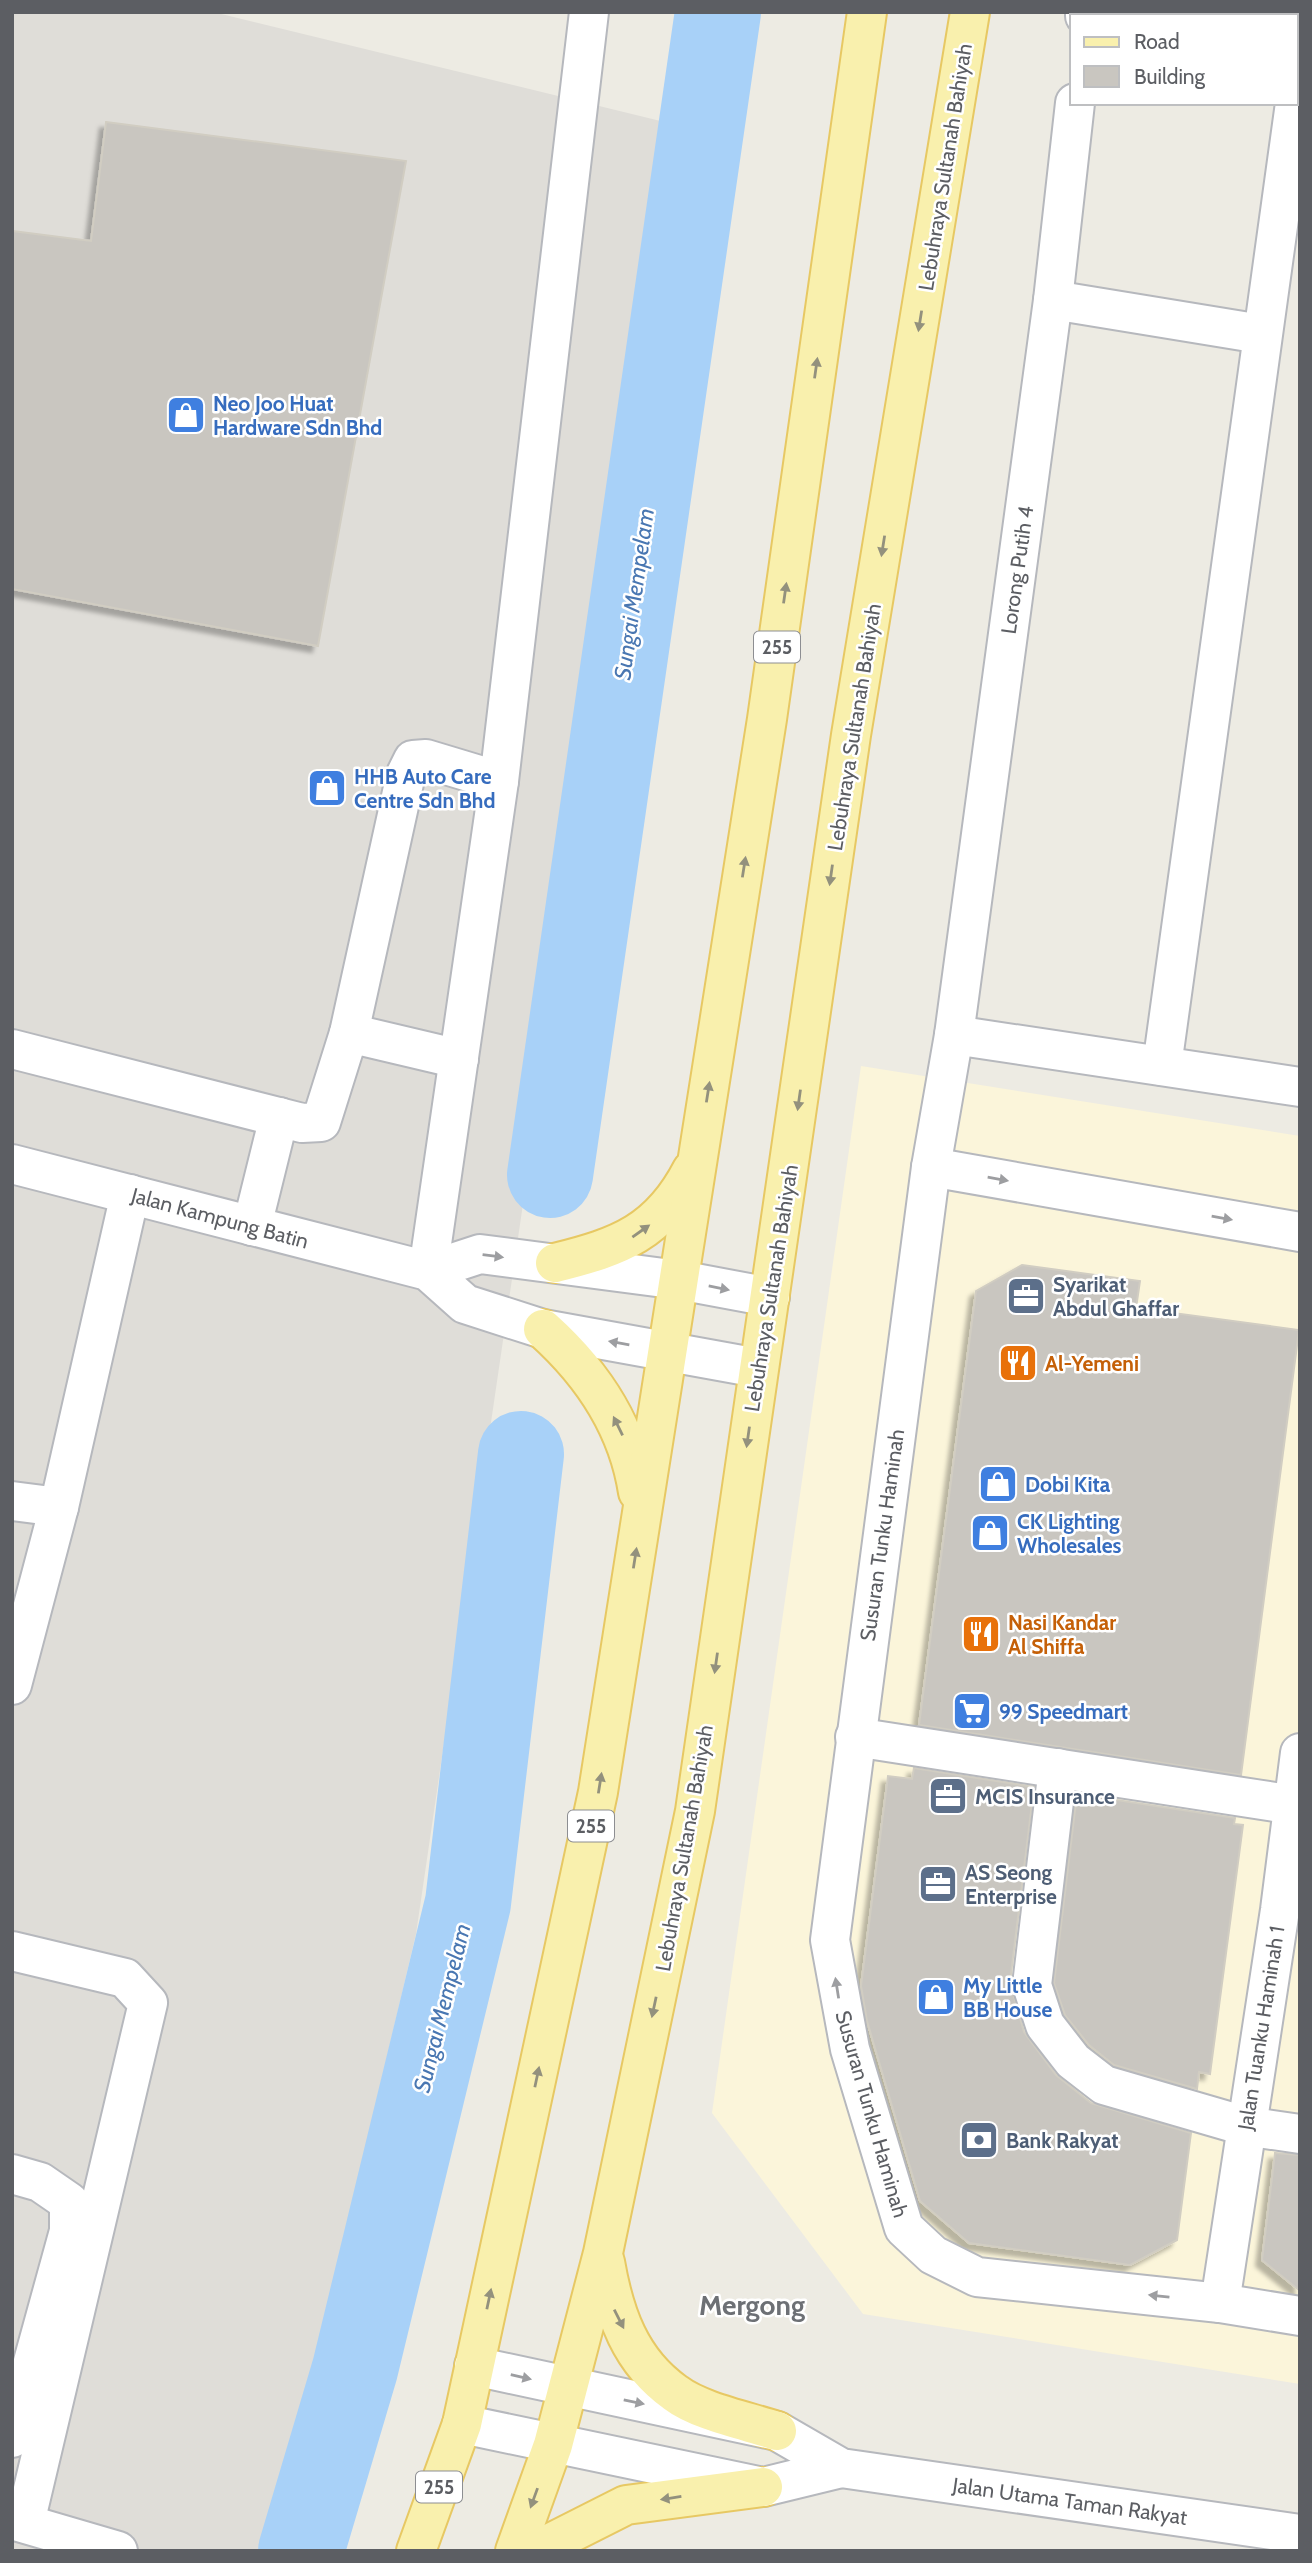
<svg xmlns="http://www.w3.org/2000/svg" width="1312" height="2563" viewBox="0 0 1312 2563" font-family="Cabin,sans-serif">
	<defs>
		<filter id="shadow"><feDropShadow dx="-6" dy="6" stdDeviation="2" flood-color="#0004"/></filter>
	</defs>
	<rect width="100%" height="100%" fill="#edebe3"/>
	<path fill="#fbf5da" d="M861,1066L1300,1136V2384L863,2314L712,2113Z"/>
	<path fill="#dfddd8" d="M12,12H213L681,126L416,1934L270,2551H12Z"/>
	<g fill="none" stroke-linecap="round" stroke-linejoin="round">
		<g stroke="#a8d1f8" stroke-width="86">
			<path d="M550,1175L718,12"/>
			<path d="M301,2551L355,2369L468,1903L521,1454"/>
		</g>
	</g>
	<g fill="#c9c6c0" stroke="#d1cdc2" stroke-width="2" filter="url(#shadow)">
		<path d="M106,122L406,161L318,646L12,589V231L91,241Z"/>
		<path d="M1022,1265L1140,1281L1136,1308L1299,1330L1241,1775L919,1725L976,1291Z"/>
		<path d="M914,1768L1034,1787L1010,1982L1024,2032L1056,2075L1091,2103L1191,2133L1177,2240L1130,2265L969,2243L920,2201L867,2021L861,1986L888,1776L912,1779Z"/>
		<path d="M1077,1794L1235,1818L1234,1824L1243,1825L1210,2074L1199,2072L1197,2089L1114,2065L1089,2045L1065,2015L1054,1983Z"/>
		<path d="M1275,2153L1300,2155V2291L1262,2260Z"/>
	</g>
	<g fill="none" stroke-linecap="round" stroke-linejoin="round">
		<g stroke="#b6b8bd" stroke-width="42">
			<g id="minor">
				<path d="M1085,16V12"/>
				<path d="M1075,103L1053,300L954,1035L931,1167L830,1940L850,2049L904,2228L933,2255L977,2277L1220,2303L1300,2316"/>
				<path d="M1053,300L1261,334"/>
				<path d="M349,1033L459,1059"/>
				<path d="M954,1035L1300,1087"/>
				<path d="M12,1049L302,1123L321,1122L349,1033L406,774L413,760L426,759L499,781"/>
				<path d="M1162,1066L1295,103"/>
				<path d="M12,1164L428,1271L465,1304L543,1329L758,1368"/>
				<path d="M931,1167L1300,1232"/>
				<path d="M252,1226L279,1117"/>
				<path d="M428,1271L499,781L589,12"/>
				<path d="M428,1271L480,1254L679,1280L770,1297"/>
				<path d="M12,1501L59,1507L130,1194"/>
				<path d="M12,1685L59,1507"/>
				<path d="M855,1737L1294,1805"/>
				<path d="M1058,1768L1032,1985L1045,2025L1073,2061L1104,2085L1245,2126L1300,2134"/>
				<path d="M12,1951L125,1978L148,2003L25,2523"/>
				<path d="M12,2174L40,2182L69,2202V2231L12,2438"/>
				<path d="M1220,2303L1280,1910L1300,1753"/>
				<path d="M474,2366L777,2431L841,2468L1300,2534"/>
				<path d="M462,2424L763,2487L841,2468"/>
				<path d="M12,2520L118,2551"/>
			</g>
		</g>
		<g stroke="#e7c863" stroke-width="42">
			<g id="major">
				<path d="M555,1263C620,1247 660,1232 692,1170"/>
				<path d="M543,1329C592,1373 628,1426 638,1492"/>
				<path d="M605,2262C614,2314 630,2361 675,2393C700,2412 747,2421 777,2431"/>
				<path d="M416,2551L462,2424L598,1792L767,719L867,12"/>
				<path d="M515,2551L553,2445L603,2253L695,1811L851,735L970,12"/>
				<path d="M535,2551L626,2505L763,2487"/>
			</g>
		</g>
		<use href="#minor" stroke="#fff" stroke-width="38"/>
		<use href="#major" stroke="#f9f0ad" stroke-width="38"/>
	</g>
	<defs><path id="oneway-solid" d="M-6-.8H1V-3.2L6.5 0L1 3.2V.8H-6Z" transform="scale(1.75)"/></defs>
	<g fill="#93917d">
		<use href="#oneway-solid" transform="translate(920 321) rotate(99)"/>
		<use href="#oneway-solid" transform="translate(816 368) rotate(-82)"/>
		<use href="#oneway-solid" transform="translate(883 546) rotate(99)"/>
		<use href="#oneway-solid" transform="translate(785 593) rotate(-82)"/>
		<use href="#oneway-solid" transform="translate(744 867) rotate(-81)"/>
		<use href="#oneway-solid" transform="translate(831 875) rotate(98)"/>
		<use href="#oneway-solid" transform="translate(708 1092) rotate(-81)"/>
		<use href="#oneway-solid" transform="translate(799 1100) rotate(98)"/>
		<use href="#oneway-solid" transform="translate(641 1231) rotate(-35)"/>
		<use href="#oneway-solid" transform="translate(618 1426) rotate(-116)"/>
		<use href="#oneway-solid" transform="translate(748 1437) rotate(98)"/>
		<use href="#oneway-solid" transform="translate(635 1558) rotate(-81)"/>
		<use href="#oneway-solid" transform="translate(716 1663) rotate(98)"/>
		<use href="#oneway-solid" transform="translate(600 1783) rotate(-81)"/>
		<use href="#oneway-solid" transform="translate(654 2007) rotate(102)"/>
		<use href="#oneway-solid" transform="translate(537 2077) rotate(-78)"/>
		<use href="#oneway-solid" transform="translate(489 2299) rotate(-78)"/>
		<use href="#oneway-solid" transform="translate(619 2319) rotate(63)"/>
		<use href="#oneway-solid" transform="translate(534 2498) rotate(110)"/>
		<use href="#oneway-solid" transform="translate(671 2498) rotate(171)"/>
	</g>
	<g fill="#9d9ea1">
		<use href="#oneway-solid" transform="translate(998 1179) rotate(10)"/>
		<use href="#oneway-solid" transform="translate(1222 1218) rotate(10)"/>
		<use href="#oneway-solid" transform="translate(493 1256) rotate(7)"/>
		<use href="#oneway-solid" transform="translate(719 1288) rotate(11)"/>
		<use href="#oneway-solid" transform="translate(619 1343) rotate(-170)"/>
		<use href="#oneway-solid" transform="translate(837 1988) rotate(-99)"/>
		<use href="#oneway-solid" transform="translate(1159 2296) rotate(-174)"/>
		<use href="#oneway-solid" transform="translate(521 2377) rotate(13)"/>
		<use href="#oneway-solid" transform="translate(634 2402) rotate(12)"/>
	</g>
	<defs>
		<g id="shop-square" transform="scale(2.0125)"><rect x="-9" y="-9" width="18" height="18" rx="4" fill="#3f7fe0" stroke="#fff"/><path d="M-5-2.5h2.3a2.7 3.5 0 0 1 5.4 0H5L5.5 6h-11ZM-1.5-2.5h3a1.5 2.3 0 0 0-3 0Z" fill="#fff"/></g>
		<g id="office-square" transform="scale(2.0125)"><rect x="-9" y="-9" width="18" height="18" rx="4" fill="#5c6f8a" stroke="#fff"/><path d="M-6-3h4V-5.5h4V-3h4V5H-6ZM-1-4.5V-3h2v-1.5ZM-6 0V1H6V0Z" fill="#fff"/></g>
		<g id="restaurant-square" transform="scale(2.0125)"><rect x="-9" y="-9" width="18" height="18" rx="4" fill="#e8710a" stroke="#fff"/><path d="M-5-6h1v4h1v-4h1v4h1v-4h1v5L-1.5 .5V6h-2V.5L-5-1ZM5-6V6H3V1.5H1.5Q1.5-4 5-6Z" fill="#fff"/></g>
		<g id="supermarket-square" transform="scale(2.0125)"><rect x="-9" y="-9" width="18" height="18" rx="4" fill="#3f7fe0" stroke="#fff"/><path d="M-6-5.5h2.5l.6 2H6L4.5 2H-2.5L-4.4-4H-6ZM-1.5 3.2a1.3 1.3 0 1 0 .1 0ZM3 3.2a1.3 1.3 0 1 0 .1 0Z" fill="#fff"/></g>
		<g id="bank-square" transform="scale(2.0125)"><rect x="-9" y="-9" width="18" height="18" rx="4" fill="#5c6f8a" stroke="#fff"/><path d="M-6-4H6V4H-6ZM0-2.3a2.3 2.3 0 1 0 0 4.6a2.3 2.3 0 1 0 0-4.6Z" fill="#fff"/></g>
	</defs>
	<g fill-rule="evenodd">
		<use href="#shop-square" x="186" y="415"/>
		<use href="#shop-square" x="327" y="788"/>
		<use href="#office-square" x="1026" y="1296"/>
		<use href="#restaurant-square" x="1018" y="1363"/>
		<use href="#shop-square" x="998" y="1484"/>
		<use href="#shop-square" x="990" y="1533"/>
		<use href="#restaurant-square" x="981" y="1634"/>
		<use href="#supermarket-square" x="972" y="1711"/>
		<use href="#office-square" x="948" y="1796"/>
		<use href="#office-square" x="938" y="1884"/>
		<use href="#shop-square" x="936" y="1997"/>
		<use href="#bank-square" x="979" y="2140"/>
	</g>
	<g text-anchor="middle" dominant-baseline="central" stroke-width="5" stroke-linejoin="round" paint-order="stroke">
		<g fill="#fff" stroke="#8d8e92" stroke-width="2">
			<rect x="754" y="631.5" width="46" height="31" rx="5"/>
			<rect x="568" y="1810.5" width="46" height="31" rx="5"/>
			<rect x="416" y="2471.5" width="46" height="31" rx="5"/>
		</g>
		<g font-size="19" font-weight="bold" fill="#5c5e63">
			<text x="777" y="647">255</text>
			<text x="591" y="1826">255</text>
			<text x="439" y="2487">255</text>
		</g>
		<g font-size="21" fill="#5c5e63" stroke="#fff">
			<text transform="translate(945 167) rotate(-81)">Lebuhraya Sultanah Bahiyah</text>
			<text transform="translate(1017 570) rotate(-82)">Lorong Putih 4</text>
			<text transform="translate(854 727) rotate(-81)">Lebuhraya Sultanah Bahiyah</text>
			<text transform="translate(220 1218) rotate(15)">Jalan Kampung Batin</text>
			<text transform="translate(771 1288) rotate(-81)">Lebuhraya Sultanah Bahiyah</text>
			<text transform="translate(882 1535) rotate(-82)">Susuran Tunku Haminah</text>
			<text transform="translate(684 1848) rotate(-80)">Lebuhraya Sultanah Bahiyah</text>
			<text transform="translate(1261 2028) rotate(-81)">Jalan Tuanku Haminah 1</text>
			<text transform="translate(872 2114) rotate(74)">Susuran Tunku Haminah</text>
			<text transform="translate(1070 2501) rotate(8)">Jalan Utama Taman Rakyat</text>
		</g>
		<g font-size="21" font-weight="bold" fill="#366cbe" stroke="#fff" text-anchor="start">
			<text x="213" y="403">Neo Joo Huat<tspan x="213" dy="24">Hardware Sdn Bhd</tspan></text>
			<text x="354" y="776">HHB Auto Care<tspan x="354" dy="24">Centre Sdn Bhd</tspan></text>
			<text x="1025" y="1484">Dobi Kita</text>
			<text x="1017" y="1521">CK Lighting<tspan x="1017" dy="24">Wholesales</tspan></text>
			<text x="999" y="1711">99 Speedmart</text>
			<text x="963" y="1985">My Little<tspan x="963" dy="24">BB House</tspan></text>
		</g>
		<g font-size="21" font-weight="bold" fill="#4e5e75" stroke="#fff" text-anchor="start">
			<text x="1053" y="1284">Syarikat<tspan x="1053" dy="24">Abdul Ghaffar</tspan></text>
			<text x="975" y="1796">MCIS Insurance</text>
			<text x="965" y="1872">AS Seong<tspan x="965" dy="24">Enterprise</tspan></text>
			<text x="1006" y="2140">Bank Rakyat</text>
		</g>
		<g font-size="21" font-weight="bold" fill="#c56008" stroke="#fff" text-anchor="start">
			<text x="1045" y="1363">Al-Yemeni</text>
			<text x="1008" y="1622">Nasi Kandar<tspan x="1008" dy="24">Al Shiffa</tspan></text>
		</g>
		<g font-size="23" font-style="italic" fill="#4977b2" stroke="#fff">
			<text transform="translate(634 594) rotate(-82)">Sungai Mempelam</text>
			<text transform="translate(442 2008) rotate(-76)">Sungai Mempelam</text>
		</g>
		<g font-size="28" font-weight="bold" fill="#6d7075" stroke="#fff">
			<text x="752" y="2305">Mergong</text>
		</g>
	</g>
	<rect width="1312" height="2563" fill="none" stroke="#5c5e63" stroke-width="28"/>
	<rect x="1070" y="14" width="228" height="91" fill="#ffffff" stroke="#bebfc1" stroke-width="2"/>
	<rect x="1084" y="37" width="35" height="10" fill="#f9f0ad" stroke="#bebfc1" stroke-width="2"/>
	<text x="1134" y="49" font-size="21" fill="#5c5e63">Road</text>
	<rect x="1084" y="66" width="35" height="21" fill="#c9c6c0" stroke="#bebfc1" stroke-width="2"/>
	<text x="1134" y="84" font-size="21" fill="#5c5e63">Building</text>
</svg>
